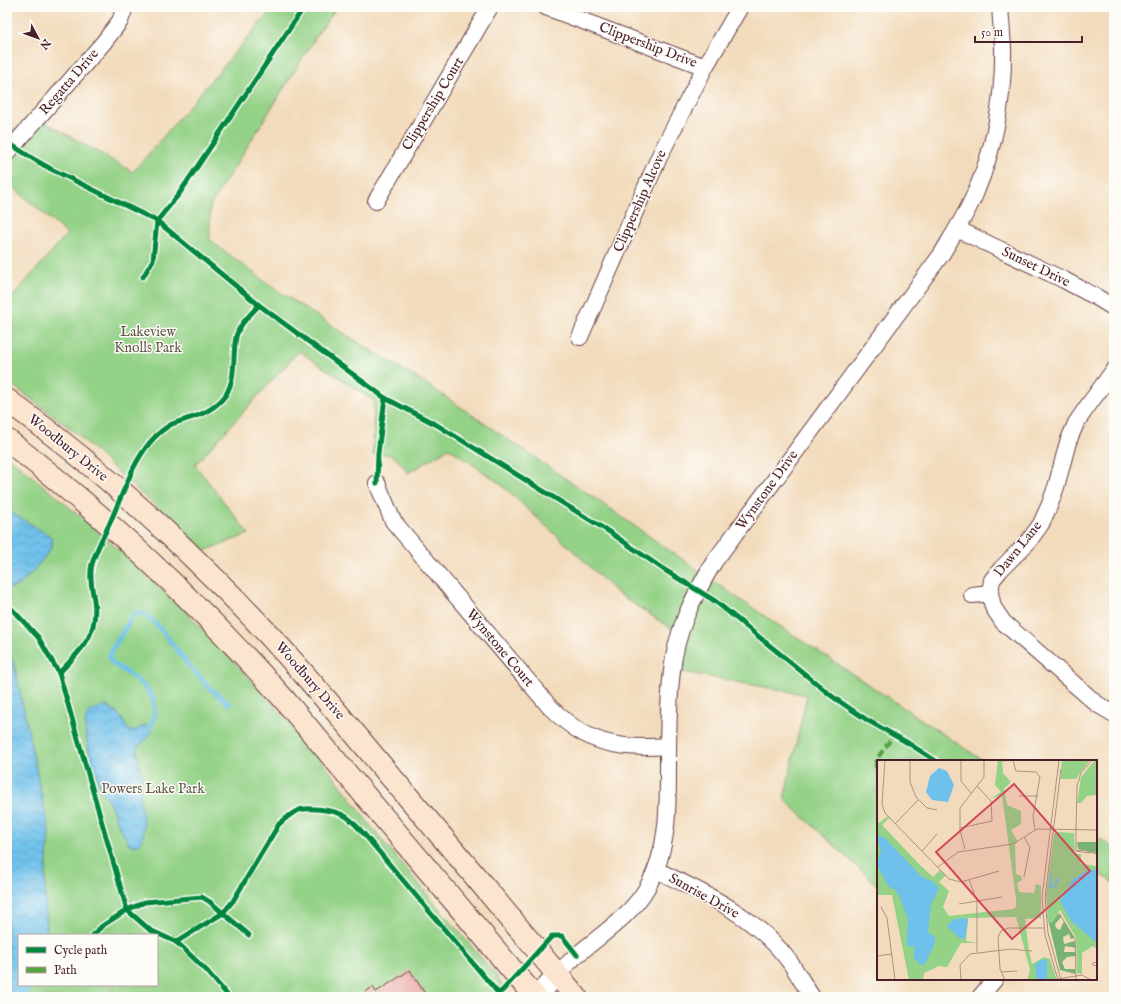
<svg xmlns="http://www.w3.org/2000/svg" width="1121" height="1004" viewBox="0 0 1121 1004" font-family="'IM FELL English',serif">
	<defs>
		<pattern id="water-waves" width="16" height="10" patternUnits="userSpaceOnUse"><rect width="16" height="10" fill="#6fc1eb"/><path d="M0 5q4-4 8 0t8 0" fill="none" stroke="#62a5ca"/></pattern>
		<pattern id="building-hatch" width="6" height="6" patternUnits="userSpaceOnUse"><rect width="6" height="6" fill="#eea6a0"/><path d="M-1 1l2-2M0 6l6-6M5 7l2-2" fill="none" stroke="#c38783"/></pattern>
	</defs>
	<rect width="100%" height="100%" fill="#fdfcf7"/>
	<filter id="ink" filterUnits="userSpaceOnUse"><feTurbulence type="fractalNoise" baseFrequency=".025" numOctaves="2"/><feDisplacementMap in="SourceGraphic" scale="8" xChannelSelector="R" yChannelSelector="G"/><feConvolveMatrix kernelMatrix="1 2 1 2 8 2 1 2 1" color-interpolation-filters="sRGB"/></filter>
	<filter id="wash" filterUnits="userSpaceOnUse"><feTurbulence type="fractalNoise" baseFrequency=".012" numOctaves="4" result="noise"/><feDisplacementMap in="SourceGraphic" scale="16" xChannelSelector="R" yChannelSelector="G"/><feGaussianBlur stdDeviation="0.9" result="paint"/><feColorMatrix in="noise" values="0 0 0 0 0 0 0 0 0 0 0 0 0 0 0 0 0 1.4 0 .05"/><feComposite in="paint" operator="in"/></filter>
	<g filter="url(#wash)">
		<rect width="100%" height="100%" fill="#f2dbbc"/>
		<g fill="#94d287" stroke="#6f7859" fill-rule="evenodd">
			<path d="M274,7H337L319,32L210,206V240L268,284L343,333L425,383L603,504L742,601L984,761H878V886L784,799L807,695L672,670L679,634L616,592L579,556L498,482L449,448L408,473C400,460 390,450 373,455L374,401L299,351L195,465L249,534L204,551L161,511L114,469L76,433L7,381V303L67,234L7,182V126L24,134L38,118L133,172Z"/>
			<path d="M7,456C89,522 166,588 238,666C274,705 310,746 343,788C356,805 368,823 382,840C419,885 457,929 495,974L502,985L504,997H119L110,989L104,997H7ZM19,935H157V985H19Z"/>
			<path d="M1096,837L1114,848V883L1096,871Z"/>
		</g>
		<g fill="url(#water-waves)" stroke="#5c708b">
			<path d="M7,510L50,536C52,539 53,541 52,545C50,552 26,580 19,585C15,587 12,588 7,589Z"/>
			<path d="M7,643L16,672L49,831L45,886L47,935H19V985H33L27,997H7Z"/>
			<path d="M107,706C120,714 122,718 129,731H135L145,725L150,728L151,733L148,738L138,746L137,753L142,777L140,801L144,824L143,836L141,842L138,845L134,846L129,844L119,826L111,806L100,787L90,755L86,737L85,727L86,717L91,711L101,707Z"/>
		</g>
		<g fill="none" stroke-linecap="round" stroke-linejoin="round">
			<path stroke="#6fc1eb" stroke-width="4.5" d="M150,728C152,724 153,721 154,716C160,690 130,675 112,663L109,657L111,652L131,618L136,613H142L152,620L163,632L190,667L210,688L229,704"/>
		</g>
		<g id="blocks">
			<path fill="url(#building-hatch)" d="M410,970L427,997H358L373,987L376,992Z"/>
		</g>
	</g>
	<g filter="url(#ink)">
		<use href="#blocks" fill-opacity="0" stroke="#633b41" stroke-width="1"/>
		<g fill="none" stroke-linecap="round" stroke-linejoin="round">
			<g stroke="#633b41" stroke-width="18">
				<g id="minor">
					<path d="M546,7L705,67"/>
					<path d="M7,153L104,42L120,21L125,7"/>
					<path d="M376,201L490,7"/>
					<path d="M957,229L1064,280L1098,298L1114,308"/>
					<path d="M580,337L660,155L705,67L740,7"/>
					<path d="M1114,370L1087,407L1076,423L1068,442L1056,487L1050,504L1041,524L1028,542L1001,569L992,580L990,593L993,607L1003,622L1097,704L1114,714"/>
					<path d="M377,483L393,521L549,706C559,716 570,726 583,733C609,748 639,748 668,746"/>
					<path d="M972,595L990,593"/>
					<path d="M656,870C704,893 756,916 789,961C797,972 804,985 812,997"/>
					<path d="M557,974C564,968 570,961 577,955C602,934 632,915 648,886C669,849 668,806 668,765C668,734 668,702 672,671C676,631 693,597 714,562L941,255C953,235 966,215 975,194C995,147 1004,97 1003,47C1002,34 1001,20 1000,7"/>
					<path d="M980,997L995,979"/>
				</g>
			</g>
			<g stroke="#633b41" stroke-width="22">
				<path id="tertiary" d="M537,997L557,974"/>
			</g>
			<g stroke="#633b41" stroke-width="24">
				<g id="secondary">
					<path d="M7,400C81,454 150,514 215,579C276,639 331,705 386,771C450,846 513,921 576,997"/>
					<path d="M7,440C107,517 198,603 282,697L535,997"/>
				</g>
			</g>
			<use href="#minor" stroke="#fff" stroke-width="16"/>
			<use href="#tertiary" stroke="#fff" stroke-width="20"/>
			<use href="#secondary" stroke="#fce5cf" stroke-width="22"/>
			<path stroke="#56a243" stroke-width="4" stroke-dasharray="8 4" stroke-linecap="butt" d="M876,768V760L894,735"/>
			<g stroke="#fdfcf7" stroke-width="8">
				<g id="cycleway">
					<path d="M7,142L35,160L51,169L157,221L259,305L385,398L437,425L611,533L663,569L715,601L833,697L867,720L908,743L936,761"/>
					<path d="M143,277L153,260L157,221L179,194L304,7"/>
					<path d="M377,483L378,453L385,398"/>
					<path d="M7,604L38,637L59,673L127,910L150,930L176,942L183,948L207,971L229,997"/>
					<path d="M59,673C81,650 99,635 94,600C92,589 89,575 92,564C96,550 103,537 109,525C117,506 125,487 133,469C142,451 155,433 172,424C177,422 182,421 187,419C202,415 215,409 225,396C237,378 232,357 236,337C239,324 251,314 259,305"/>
					<path d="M93,935L102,926L127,910L145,902L202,897L210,902L249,935"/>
					<path d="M176,942L223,913L233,901L279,824C285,819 291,813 299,810C310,807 333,810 343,815C351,818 358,828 364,834L498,993L499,997"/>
					<path d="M498,993L502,991L552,936H562L577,955"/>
				</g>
			</g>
			<use href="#cycleway" stroke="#00873e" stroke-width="5"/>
		</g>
	</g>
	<g text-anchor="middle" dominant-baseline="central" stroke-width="3" stroke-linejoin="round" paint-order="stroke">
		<g font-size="14" fill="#4a1f2b" stroke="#fdfcf7">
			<text transform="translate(648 45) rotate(21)">Clippership Drive</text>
			<text transform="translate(69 82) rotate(-49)">Regatta Drive</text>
			<text transform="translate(433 104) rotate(-59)">Clippership Court</text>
			<text transform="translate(640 201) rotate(-66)">Clippership Alcove</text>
			<text transform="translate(1036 267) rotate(26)">Sunset Drive</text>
			<text transform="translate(68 448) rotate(39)">Woodbury Drive</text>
			<text transform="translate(767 490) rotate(-54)">Wynstone Drive</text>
			<text transform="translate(1018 549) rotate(-51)">Dawn Lane</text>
			<text transform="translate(500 648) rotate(50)">Wynstone Court</text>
			<text transform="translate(310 681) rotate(49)">Woodbury Drive</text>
			<text transform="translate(704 896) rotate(29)">Sunrise Drive</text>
		</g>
		<g font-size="14" fill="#605547" stroke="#fdfcf7">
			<text x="148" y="332">Lakeview<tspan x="148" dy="16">Knolls Park</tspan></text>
			<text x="153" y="789">Powers Lake Park</text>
		</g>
	</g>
	<g transform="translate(877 760)">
		<rect width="220" height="220" fill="#f2dbbc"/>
		<path d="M200,82H220V93L201,89ZM180,154L185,156L178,164L179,168L183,170L187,161L197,178L194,179L192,174L186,177L187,184L198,181L199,188L188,186L187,192H199V196L190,197L185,202L188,209H199L198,214L183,210L170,155Z" fill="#77b474"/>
		<path d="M121,0H136L125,2L126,13L134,22L127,29L130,45L144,51V64L134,70L141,82L138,84L139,114L144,116L145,120L140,123L142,132L157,133L159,124L164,126V158L148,159L152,191L155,204L167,197L173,199L180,220H150L153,210L139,157L91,158L89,181L100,183H84L70,207L62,206L47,213L46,220H32L15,135H0V61L2,63L11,56L12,58L5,65L44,106L56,117L63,110L69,115L62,122L72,131L66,147L72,156L136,149L139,147V139L125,35L113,39L124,32L118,25ZM185,0H213L199,19H183ZM218,0H220V35L210,36L204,43H200L204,17ZM180,72L197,73L198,94H204V104L220,106V189L216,186L205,193V214L200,213L199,178L183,150L176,162L171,163L169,134L177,74Z" fill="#94d287"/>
		<path d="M62,8L70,11L77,25L71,42L55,40L49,32L53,16ZM0,76L7,77L45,117L55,121L62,128L54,145L51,172L58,177V183L49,202L45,206L37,198V186L31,187L30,184L31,159L22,136L17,129L11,126L0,105L4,91ZM211,110H220V183L194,161L183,141L196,119ZM77,159L88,158L91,160L88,179L82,178L70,166ZM165,199L170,200V220H161L159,215L158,205Z" fill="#6fc1eb"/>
		<path fill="none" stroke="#6fc1eb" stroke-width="2" d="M174,114L173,127L178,126L181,118"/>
		<path fill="none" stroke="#af9082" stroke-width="1" d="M8,0L5,44L8,53L72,119L84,122L122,111M33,0V22L39,37L50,48L60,50M84,0V21L94,33M136,0L139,11L159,12L163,17L156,56L158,70M184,9L168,137L171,173L184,220M142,36H161M18,64L41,40M83,68L115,61L114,41L100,26M199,70L200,26L204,13L215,0M88,89L83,70V48L107,17V0M45,91L60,74M199,91V68M199,91L207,90L220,94M199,91L214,93M61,107L81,92L136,84L160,69L220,70M147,117L153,87L147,77M92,120L100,141V192M82,144L125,137M4,147L10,158L18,220M182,153L198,179L199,219M0,196L15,194M220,204L218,202L215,204L218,206L220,204M124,212L140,211M181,219L205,215L214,220M84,220L83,205L93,194L134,189L155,191M128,220L123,209L121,177L124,171L131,168H168M181,220L168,175L165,137L182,0M190,220H213"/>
		<path fill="#d1495b" fill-opacity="0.15" stroke="#d1495b" stroke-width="2" d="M137,24L213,111L135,179L59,92Z"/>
		<rect width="220" height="220" fill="none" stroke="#4a1f2b" stroke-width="2"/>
	</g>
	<rect width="1121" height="1004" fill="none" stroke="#fdfcf7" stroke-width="24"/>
	<rect x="18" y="934" width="140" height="52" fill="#fdfcf7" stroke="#b5a4a5"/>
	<rect x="26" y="947" width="20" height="6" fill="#00873e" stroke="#b5a4a5"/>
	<text x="54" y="954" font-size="12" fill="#4a1f2b">Cycle path</text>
	<rect x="26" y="967" width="20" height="6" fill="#56a243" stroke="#b5a4a5"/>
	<text x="54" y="974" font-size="12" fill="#4a1f2b">Path</text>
	<g transform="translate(38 38) rotate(131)" stroke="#fdfcf7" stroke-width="3" paint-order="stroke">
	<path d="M0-3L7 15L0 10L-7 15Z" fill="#4a1f2b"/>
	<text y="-6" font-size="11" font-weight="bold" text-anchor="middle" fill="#4a1f2b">N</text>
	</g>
	<path d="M975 36v6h107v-6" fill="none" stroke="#4a1f2b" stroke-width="2"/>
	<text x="981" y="36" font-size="12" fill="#4a1f2b" stroke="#fdfcf7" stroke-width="3" paint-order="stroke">50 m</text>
</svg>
